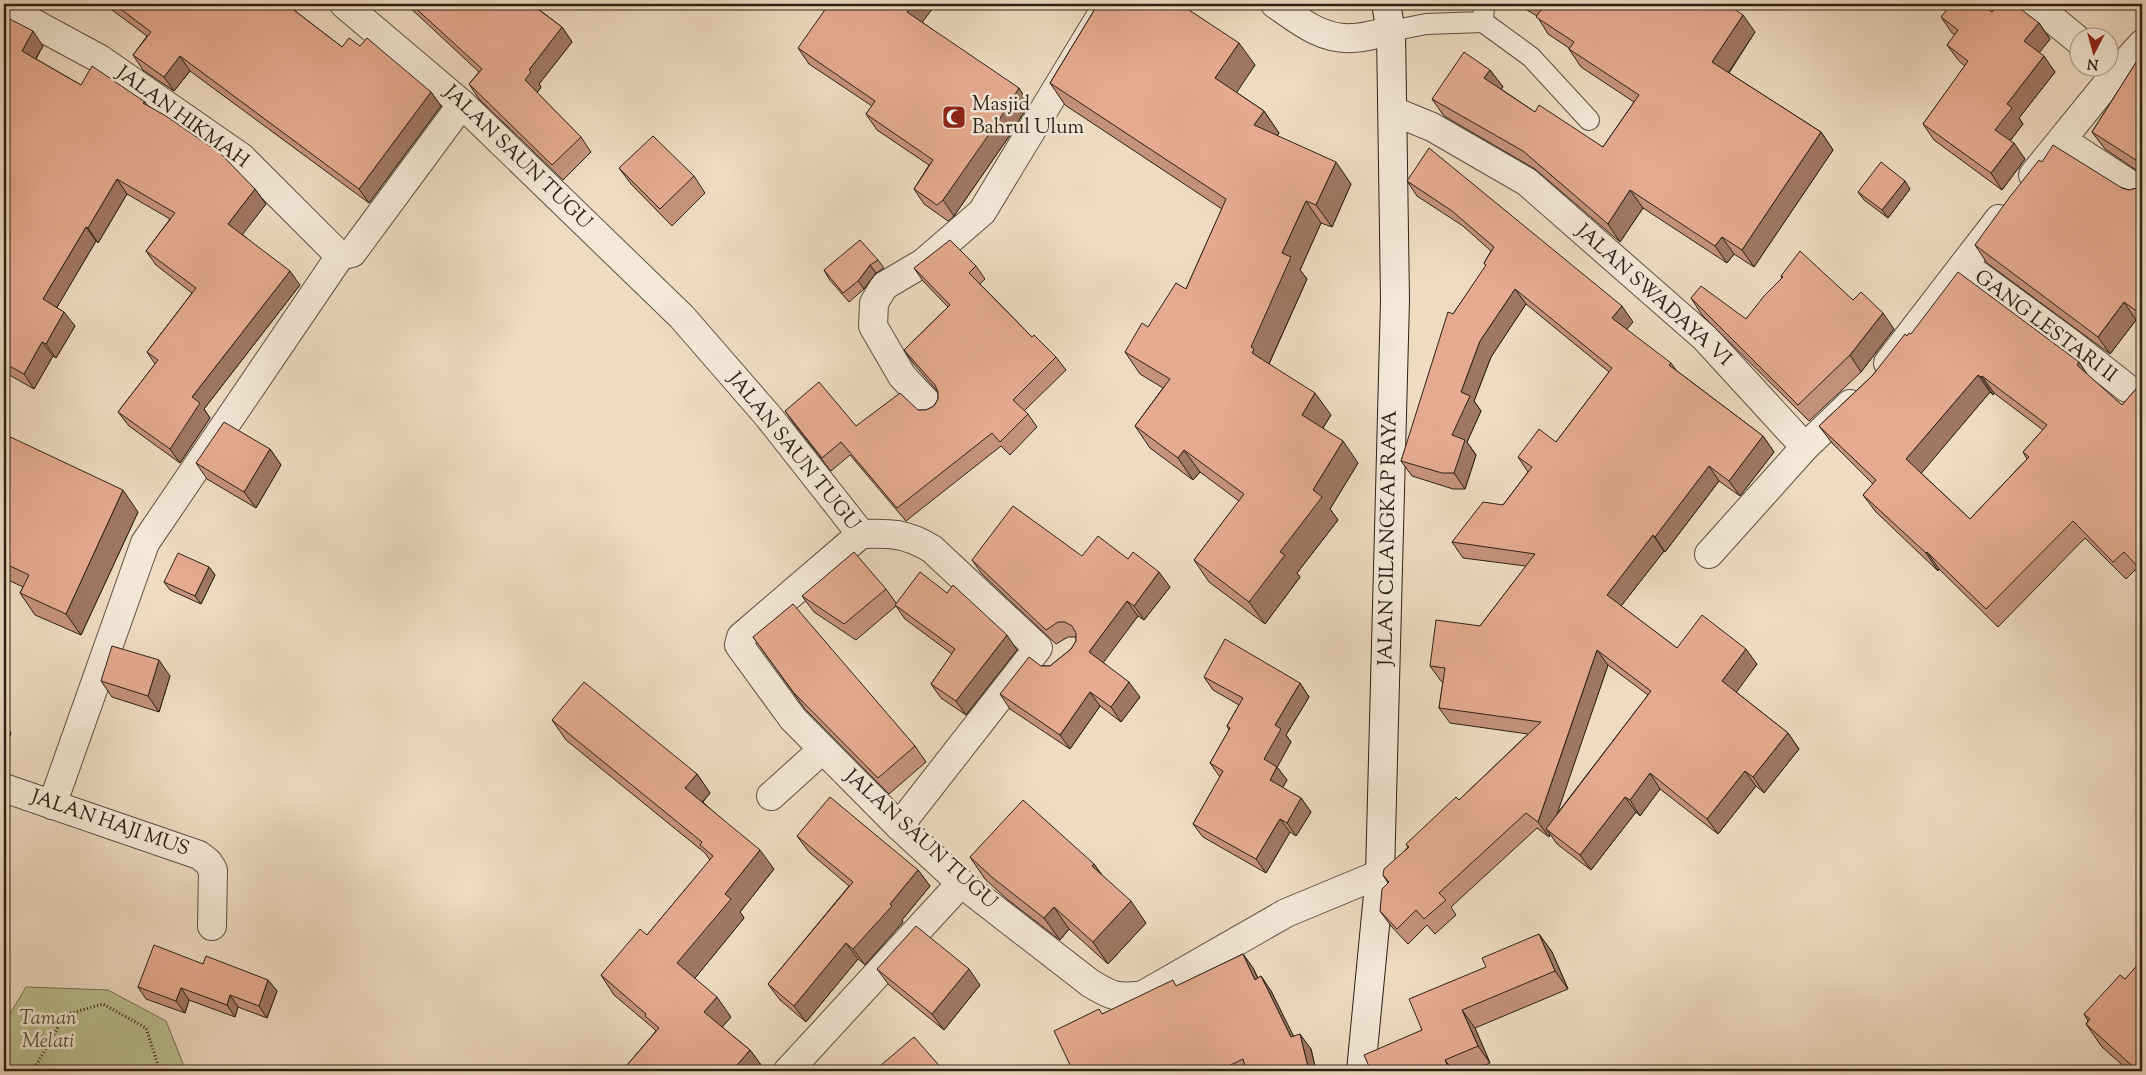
<svg xmlns="http://www.w3.org/2000/svg" width="2146" height="1075" viewBox="0 0 2146 1075" font-family="'Sorts Mill Goudy',serif">
	<rect width="100%" height="100%" fill="#eedbc2"/>
	<filter id="stains"><feTurbulence type="fractalNoise" baseFrequency=".004" numOctaves="4"/><feColorMatrix values="0 0 0 0 .2 0 0 0 0 .09 0 0 0 0 .02 0 0 0 .5 -.17"/></filter>
	<radialGradient id="worn" r=".72"><stop offset=".6" stop-color="#630" stop-opacity="0"/><stop offset="1" stop-color="#630" stop-opacity=".3"/></radialGradient>
	<path fill="#bbc092" stroke="#747054" d="M26,987L108,990L166,1021L186,1071H4V1024Z"/>
	<g fill="none" stroke-linecap="round" stroke-linejoin="round">
		<g stroke="#5c5041" stroke-width="22">
			<g id="lane">
				<path d="M1483,22L1531,57L1589,120"/>
				<path d="M1391,31L1426,24L1483,22L1484,4"/>
			</g>
		</g>
		<g stroke="#5c5041" stroke-width="30">
			<g id="street">
				<path d="M344,4L462,104L682,317L768,416L861,534"/>
				<path d="M1275,4C1298,20 1322,40 1352,38C1365,38 1378,33 1391,31"/>
				<path d="M2034,4L2078,40"/>
				<path d="M4,7L100,59L241,157L340,256"/>
				<path d="M1393,111L1432,127L1527,182L1705,338L1805,447"/>
				<path d="M2062,140L2142,192"/>
				<path d="M2033,175L2115,74L2142,44"/>
				<path d="M1964,265L2070,343L2127,388"/>
				<path d="M1888,363L1999,219"/>
				<path d="M932,408L902,376L873,326L874,303L884,286L923,263L982,212L1108,4"/>
				<path d="M861,534L741,637L739,645L793,719L899,826L961,883L1090,983C1111,996 1118,999 1143,995L1286,913L1380,874"/>
				<path d="M861,534C890,533 906,533 932,549L1038,648L899,826"/>
				<path d="M1709,554L1805,447L1850,404"/>
				<path d="M4,788L199,855L208,862L213,870L212,926"/>
				<path d="M771,796L822,750"/>
				<path d="M52,805L145,543L340,256L352,253L462,104"/>
				<path d="M788,1071L961,883"/>
			</g>
		</g>
		<g stroke="#2c2116" stroke-width="30">
			<path id="secondary" d="M1361,1071L1380,874L1395,300L1391,31L1386,4"/>
		</g>
		<path stroke="#2c2116" stroke-width="3" stroke-dasharray="1 2.5" stroke-linecap="butt" d="M33,1071L65,1015L103,1004L146,1028L160,1071"/>
		<use href="#lane" stroke="#f4e8d7" stroke-width="20"/>
		<use href="#street" stroke="#f4e8d7" stroke-width="28"/>
		<use href="#secondary" stroke="#f4e8d7" stroke-width="28"/>
	</g>
	<g fill="#c5927c" stroke="#2c2116" fill-rule="evenodd">
		<path d="M104,4H292L290,7L342,47L360,46L431,92L441,106L369,203L190,71L174,91L143,70L133,55L147,36Z"/>
		<path d="M406,4H541L537,8L562,27L572,42L539,84L541,87L537,93L581,137L591,152L563,180L479,99L469,84L479,72Z"/>
		<path d="M1098,4H1184L1183,6L1255,65L1236,92L1264,111L1279,133L1277,136L1351,184L1332,227L1321,223L1300,270L1307,279L1269,364L1331,415L1323,428L1358,463L1330,509L1338,520L1297,573L1300,577L1265,624L1209,582L1194,560L1239,501L1200,472L1193,480L1150,448L1135,426L1163,388L1140,374L1125,352L1186,289L1222,209L1065,105L1050,83Z"/>
		<path d="M1517,4H1727L1755,32L1729,73L1821,132L1833,150L1754,267L1734,254L1727,263L1643,208L1620,242L1535,169L1444,116L1432,99L1490,70L1503,87L1501,89L1535,112L1603,147L1634,102L1581,67L1569,49V48L1548,34L1537,16Z"/>
		<path d="M1992,12L2039,23L2050,39L2039,52L2055,72L2019,118L2023,124L2010,141L2025,159L2002,190L1934,140L1923,124L1965,66L1959,61L1947,45L1955,35L1952,33L1941,17Z"/>
		<path d="M4,16L43,46L36,59L81,85L145,102L148,106L255,189L266,204L242,234L300,285L204,409L210,418L180,463L129,426L118,412L155,364L147,352L192,293L156,265L146,251L170,219L127,194L98,243L96,241L57,307L75,326L56,358L53,356L34,389L4,372Z"/>
		<path d="M922,22L1029,104L1010,135L954,216L948,221L924,204L914,189L929,165L877,130L866,114L872,106L809,64L798,48Z"/>
		<path d="M2142,53V174L2105,149L2092,132Z"/>
		<path d="M2042,162L2129,190L2137,188L2142,184V324L2136,320L2110,354L1987,263L1975,245Z"/>
		<path d="M619,168L694,176L705,193L672,226L631,184Z"/>
		<path d="M1407,181L1633,322L1626,329L1677,371L1763,436L1774,452L1740,496L1719,481L1665,552L1664,551L1621,606L1677,648L1757,664L1736,692L1788,733L1799,749L1764,793L1756,786L1718,834L1660,789L1640,816L1636,812L1591,870L1557,844L1550,834L1549,837L1537,828L1451,907L1456,915L1435,934L1427,925L1408,944L1391,926L1380,911L1388,883L1383,875L1408,847L1406,844L1459,800L1528,734L1450,723L1439,708L1443,682L1441,681L1430,666L1480,626L1526,566L1463,558L1452,542L1503,505L1528,472L1518,457L1556,442L1609,372L1526,304L1491,357L1474,401L1481,411L1467,442L1476,455L1465,489H1453L1412,476L1401,461L1453,314L1486,266L1484,263L1491,251L1463,226L1417,196ZM1608,665L1648,695L1556,815Z"/>
		<path d="M1910,189L1888,218L1864,200L1858,192Z"/>
		<path d="M878,260L884,268L876,273L864,289L849,302L829,279L824,270Z"/>
		<path d="M976,266L985,279L980,284L1032,337L1056,357L1066,370L1024,411L1028,414L1037,427L1010,455L1001,446L906,521L850,455L831,471L794,424L785,411L856,426L918,410H926L934,406L938,399V392L913,363L904,350L948,307L923,281L914,268Z"/>
		<path d="M1781,276L1853,300L1894,329L1861,372L1809,421L1702,315L1691,298L1746,319L1782,278Z"/>
		<path d="M1911,334L2079,362L2088,376L2122,405L2142,382V576L2136,569L2126,579L2085,538L1998,627L1939,569L1938,571L1876,512L1863,495L1873,484L1832,443L1819,426L1872,376L1907,336ZM1990,392L1993,395L1994,393L2043,430L2023,452L2027,459L1970,519L1921,473Z"/>
		<path d="M4,434L138,512L81,635L35,615L20,593L23,587L4,578Z"/>
		<path d="M270,449L281,465L256,508L207,479L196,463Z"/>
		<path d="M1128,559L1170,587L1144,620L1138,616L1103,662L1140,697L1121,722L1100,706L1070,749L1010,709L1000,694L1041,666H1050L1071,649L1076,641V637H1068L1056,644L982,574L972,560Z"/>
		<path d="M209,567L215,575L201,604L170,590L164,582Z"/>
		<path d="M886,589L896,603L1017,650L966,715L941,698L931,684L952,654L905,619L896,606L856,640L814,612L802,596Z"/>
		<path d="M753,637L915,746L926,762L889,794L805,709Z"/>
		<path d="M170,676L159,712L112,697L101,681Z"/>
		<path d="M1204,677L1300,683L1309,697L1286,735L1291,742L1277,767L1287,780L1282,788L1301,798L1311,812L1296,836L1290,832L1266,873L1203,837L1193,824L1220,777L1210,763L1229,730L1227,726L1239,705L1213,690Z"/>
		<path d="M552,720L697,774L710,793L703,802L774,869L740,912L744,918L695,978L731,1017L722,1027L750,1050L764,1069L762,1071H622L656,1031L652,1027L614,995L601,975L647,935L710,860L705,853L566,740Z"/>
		<path d="M797,836L918,870L930,886L902,920L903,922L865,965L858,959L806,1022L780,1000L768,984L849,886L809,852Z"/>
		<path d="M970,857L1094,864L1102,875L1146,923L1108,964L1069,929L1060,940L1008,900L985,879Z"/>
		<path d="M1539,934L1552,952L1568,989L1475,1028L1490,1063L1472,1071H1371Z"/>
		<path d="M1243,954L1253,968L1258,978L1261,976L1271,991L1293,1036L1311,1049L1316,1071H1067L1072,1069L1102,1014L1177,986Z"/>
		<path d="M203,964L268,980L277,991L267,1018L238,1007L235,1017L189,1000L185,1013L146,999L138,987Z"/>
		<path d="M877,969L980,985L944,1030L889,985Z"/>
		<path d="M2125,979L2142,1071H2129L2102,1047L2086,1024L2088,1021L2084,1014Z"/>
	</g>
	<g fill="#a07765" stroke="#2c2116">
		<path d="M281,4H292L286,11Z"/>
		<path d="M528,4H541L534,13Z"/>
		<path d="M914,4H936L918,28L907,12Z"/>
		<path d="M1743,15L1755,32L1724,79L1712,62Z"/>
		<path d="M2039,23L2050,39L2036,57L2024,41Z"/>
		<path d="M562,27L572,42L539,84L541,87L535,95L525,80L529,70Z"/>
		<path d="M33,31L43,46L32,65L22,51Z"/>
		<path d="M1239,43L1255,65L1231,101L1215,78Z"/>
		<path d="M180,56L190,71L174,91L164,77Z"/>
		<path d="M2044,56L2055,72L2019,118L2023,124L2006,146L1995,130L2007,104Z"/>
		<path d="M1490,70L1503,87L1496,96L1484,78Z"/>
		<path d="M1019,88L1029,104L1010,135L954,216L943,200Z"/>
		<path d="M431,92L441,106L369,203L359,189Z"/>
		<path d="M1264,111L1279,133L1270,147L1254,125Z"/>
		<path d="M1821,132L1833,150L1754,267L1742,250Z"/>
		<path d="M2014,143L2025,159L2002,190L1991,173Z"/>
		<path d="M1336,162L1351,184L1332,227L1316,205Z"/>
		<path d="M117,179L127,194L98,243L88,228Z"/>
		<path d="M1905,181L1910,189L1888,218L1882,210Z"/>
		<path d="M255,189L266,204L239,239L228,224Z"/>
		<path d="M1630,190L1643,208L1620,242L1608,224Z"/>
		<path d="M1306,201L1321,223L1300,270L1307,279L1267,368L1252,353L1251,347L1282,253Z"/>
		<path d="M86,227L96,241L53,314L43,299Z"/>
		<path d="M1722,237L1734,254L1727,263L1715,246Z"/>
		<path d="M870,265L876,273L864,289L858,281Z"/>
		<path d="M290,271L300,285L204,409L210,418L180,463L170,449L192,397Z"/>
		<path d="M1515,289L1526,304L1491,357L1474,401L1481,411L1467,442L1476,455L1465,489L1454,473L1452,435L1461,392L1480,341Z"/>
		<path d="M2124,302L2136,320L2110,354L2098,337Z"/>
		<path d="M1622,306L1633,322L1623,334L1612,318Z"/>
		<path d="M64,312L75,326L56,358L46,344Z"/>
		<path d="M1883,313L1894,329L1861,372L1850,355Z"/>
		<path d="M42,342L53,356L34,389L24,374Z"/>
		<path d="M2079,362L2091,380L2077,365Z"/>
		<path d="M1671,363L1682,378L1669,365Z"/>
		<path d="M1978,375L1990,392L1919,476L1906,459Z"/>
		<path d="M1982,376L1994,393L1993,395L1981,377Z"/>
		<path d="M1315,393L1331,415L1317,437L1302,415Z"/>
		<path d="M1763,436L1774,452L1740,496L1729,481Z"/>
		<path d="M1343,441L1358,463L1330,509L1338,520L1297,573L1300,577L1265,624L1249,602L1280,552L1313,490Z"/>
		<path d="M270,449L281,465L256,508L244,492Z"/>
		<path d="M1184,450L1200,472L1193,480L1178,458Z"/>
		<path d="M1709,466L1719,481L1665,552L1655,537Z"/>
		<path d="M2142,472V489L2136,480Z"/>
		<path d="M123,490L138,512L81,635L66,614Z"/>
		<path d="M1653,535L1664,551L1618,610L1607,595Z"/>
		<path d="M1927,552L1939,569L1938,571L1926,553Z"/>
		<path d="M209,567L215,575L201,604L195,596Z"/>
		<path d="M1159,572L1170,587L1144,620L1134,606Z"/>
		<path d="M1127,601L1138,616L1100,667L1089,652Z"/>
		<path d="M1007,635L1017,650L966,715L956,701Z"/>
		<path d="M1746,649L1757,664L1733,697L1722,681Z"/>
		<path d="M1597,650L1608,665L1551,832L1546,829L1550,834L1549,837L1538,822Z"/>
		<path d="M159,660L170,676L159,712L148,696Z"/>
		<path d="M1129,682L1140,697L1121,722L1111,707Z"/>
		<path d="M1300,683L1309,697L1286,735L1291,742L1274,773L1264,759L1275,725Z"/>
		<path d="M1090,692L1100,706L1070,749L1060,735Z"/>
		<path d="M4,722L11,733L4,755Z"/>
		<path d="M1788,733L1799,749L1764,793L1753,777Z"/>
		<path d="M1277,767L1287,780L1279,794L1270,780Z"/>
		<path d="M1745,771L1756,786L1718,834L1707,819Z"/>
		<path d="M1650,773L1660,789L1640,816L1630,800Z"/>
		<path d="M697,774L710,793L698,807L685,788Z"/>
		<path d="M1625,797L1636,812L1591,870L1580,855Z"/>
		<path d="M1301,798L1311,812L1296,836L1287,823Z"/>
		<path d="M1280,819L1290,832L1266,873L1256,859Z"/>
		<path d="M760,850L774,869L740,912L744,918L691,983L677,963L725,894Z"/>
		<path d="M1094,864L1109,885L1092,866Z"/>
		<path d="M918,870L930,886L902,920L903,922L865,965L853,949Z"/>
		<path d="M1131,901L1146,923L1108,964L1093,942Z"/>
		<path d="M1054,907L1069,929L1060,940L1044,918Z"/>
		<path d="M1539,934L1552,952L1568,989L1555,971Z"/>
		<path d="M846,943L858,959L806,1022L794,1006Z"/>
		<path d="M1243,954L1253,968L1265,994L1255,980Z"/>
		<path d="M969,969L980,985L944,1030L932,1014Z"/>
		<path d="M1261,976L1271,991L1301,1051L1291,1037Z"/>
		<path d="M268,980L277,991L267,1018L259,1006Z"/>
		<path d="M181,988L189,1000L185,1013L176,1001Z"/>
		<path d="M230,995L238,1007L235,1017L227,1005Z"/>
		<path d="M717,997L731,1017L718,1032L704,1012Z"/>
		<path d="M1462,1010L1475,1028L1490,1063L1478,1046Z"/>
		<path d="M1300,1034L1311,1049L1316,1071H1309Z"/>
		<path d="M750,1050L764,1069L762,1071H732Z"/>
		<path d="M1445,1060L1453,1071H1450Z"/>
		<path d="M670,1066L674,1071H666Z"/>
	</g>
	<g fill="#e5aa90" stroke="#2c2116" fill-rule="evenodd">
		<path d="M114,4H286L342,47L349,38L360,46L367,38L431,92L359,189L180,56L164,77L133,55L151,32Z"/>
		<path d="M411,4H531L562,27L529,70L531,72L525,80L581,137L552,165L469,84L482,69Z"/>
		<path d="M829,4H914L907,12L1019,88L999,120L943,200L937,205L914,189L933,160L866,114L875,101L798,48Z"/>
		<path d="M1098,4H1180L1239,43L1215,78L1264,111L1254,125L1336,162L1316,205L1306,201L1282,253L1291,257L1251,347L1254,349L1252,353L1315,393L1302,415L1343,441L1313,490L1322,497L1280,552L1285,555L1249,602L1194,560L1244,494L1184,450L1178,458L1135,426L1170,379L1125,352L1142,323L1148,327L1176,283L1186,289L1226,199L1050,83Z"/>
		<path d="M1532,4H1727L1743,15L1712,62L1821,132L1742,250L1722,237L1715,246L1630,190L1608,224L1523,151L1432,99L1464,52L1490,70L1484,78L1535,112L1539,105L1603,147L1639,95L1569,49L1574,42L1536,17L1541,10Z"/>
		<path d="M1951,4H1981L1992,12L1998,4H2014L2039,23L2024,41L2044,56L2007,104L2012,108L1995,130L2014,143L1991,173L1923,124L1968,61L1947,45L1958,30L1941,17Z"/>
		<path d="M2142,8V18L2138,14Z"/>
		<path d="M4,16L33,31L22,51L81,85L92,66L145,102L143,103L166,116L221,154L255,189L228,224L290,271L192,397L200,403L170,449L118,412L158,360L147,352L196,288L146,251L175,213L117,179L88,228L86,227L43,299L64,312L46,344L42,342L24,374L4,363Z"/>
		<path d="M2142,53V166L2139,162L2092,132Z"/>
		<path d="M653,136L694,176L660,209L619,168Z"/>
		<path d="M2053,145L2122,188L2129,190L2137,188L2142,184V315L2124,302L2098,337L1975,245L2009,198L2039,160L2042,162Z"/>
		<path d="M1429,148L1622,306L1612,318L1671,363L1669,365L1763,436L1729,481L1709,466L1655,537L1653,535L1607,595L1677,648L1702,615L1746,649L1722,681L1788,733L1753,777L1745,771L1707,819L1650,773L1630,800L1625,797L1580,855L1546,829L1651,691L1597,650L1538,822L1526,813L1439,893L1446,900L1424,919L1416,910L1397,929L1380,911L1382,889L1389,882L1383,875L1384,869L1409,847L1406,844L1456,797L1459,800L1541,722L1439,708L1445,668L1430,666L1436,620L1480,626L1535,554L1452,542L1483,502L1503,505L1532,467L1518,457L1539,429L1556,442L1612,368L1515,289L1480,341L1461,392L1470,396L1452,435L1465,440L1454,473H1442L1401,461L1448,312L1453,314L1486,265L1484,263L1494,247L1452,211L1407,181Z"/>
		<path d="M1881,162L1905,181L1882,210L1858,192Z"/>
		<path d="M860,240L878,260L870,265L858,281L843,293L824,270Z"/>
		<path d="M950,240L976,266L969,273L1032,337L1034,335L1056,357L1013,400L1028,414L1000,442L992,433L897,508L841,442L822,458L785,411L819,382L856,426L900,393L918,410H926L934,406L938,399V392L935,385L904,350L950,305L914,268Z"/>
		<path d="M1800,251L1853,300L1861,292L1883,313L1850,355L1798,405L1691,298L1701,286L1746,319L1764,296L1783,277L1781,276Z"/>
		<path d="M1958,272L2079,362L2077,365L2122,405L2142,382V472L2136,480L2142,486V565L2139,568L2124,552L2113,562L2073,521L1986,609L1927,552L1926,553L1863,495L1876,480L1819,426L1872,376L1905,334L1907,336L1909,333L1911,334ZM1978,375L1981,377L1982,376L2047,425L2023,452L2029,457L1970,519L1906,459Z"/>
		<path d="M224,422L270,449L244,492L196,463Z"/>
		<path d="M4,434L123,490L66,614L20,593L29,575L4,563Z"/>
		<path d="M1013,506L1082,556L1098,536L1128,559L1133,552L1159,572L1134,606L1127,601L1089,652L1129,682L1111,707L1090,692L1060,735L1000,694L1029,657L1041,666H1050L1071,649L1076,641V633L1072,626L1065,622H1058L1046,630L972,560Z"/>
		<path d="M854,552L886,589L844,624L802,596Z"/>
		<path d="M178,553L209,567L195,596L164,582Z"/>
		<path d="M920,572L947,593L953,585L1007,635L956,701L931,684L955,649L895,605Z"/>
		<path d="M793,604L915,746L878,778L794,693L753,637Z"/>
		<path d="M1225,639L1300,683L1275,725L1281,729L1264,759L1277,767L1270,780L1301,798L1287,823L1280,819L1256,859L1193,824L1223,771L1210,763L1230,728L1227,726L1243,698L1204,677Z"/>
		<path d="M112,646L159,660L148,696L101,681Z"/>
		<path d="M584,682L697,774L685,788L760,850L725,894L731,899L677,963L717,997L704,1012L750,1050L732,1071H677L670,1066L666,1071H622L659,1028L645,1016L646,1014L601,975L640,929L647,935L713,856L700,845L702,842L552,720Z"/>
		<path d="M830,797L918,870L890,904L892,906L853,949L846,943L794,1006L768,984L853,882L797,836Z"/>
		<path d="M1023,800L1094,864L1092,866L1131,901L1093,942L1054,907L1044,918L993,878L970,857Z"/>
		<path d="M916,926L969,969L932,1014L877,969Z"/>
		<path d="M1539,934L1555,971L1462,1010L1478,1046L1445,1060L1450,1071H1371L1364,1055L1422,1030L1409,999L1486,967L1482,958Z"/>
		<path d="M154,945L203,964L206,956L268,980L259,1006L230,995L227,1005L181,988L176,1001L138,987Z"/>
		<path d="M1243,954L1255,980L1261,976L1291,1037L1300,1034L1309,1071H1246L1243,1059L1218,1071H1067L1072,1069L1054,1031L1099,1009L1102,1014L1173,980L1176,986Z"/>
		<path d="M2142,960V1071H2138L2086,1024L2090,1019L2084,1014L2120,975L2125,979Z"/>
		<path d="M914,1037L944,1071H874Z"/>
	</g>
	<defs>
		<g id="mosque-square" transform="scale(1.25)"><rect x="-9" y="-9" width="18" height="18" rx="4" fill="#8f2418" stroke="#f4e8d7"/><path d="M3.5-4.9A6 6 0 1 0 3.5 4.9A5 5 0 1 1 3.5-4.9Z" fill="#fff"/></g>
	</defs>
	<g fill-rule="evenodd">
		<use href="#mosque-square" x="954" y="117"/>
	</g>
	<g text-anchor="middle" dominant-baseline="central" stroke-width="5" stroke-linejoin="round" paint-order="stroke">
		<g font-size="20" fill="#2c2116" stroke="#f4e8d7" text-anchor="start">
			<text x="972" y="105">Masjid<tspan x="972" dy="23">Bahrul Ulum</tspan></text>
		</g>
		<g font-size="20" fill="#2c2116" stroke="#f4e8d7">
			<text transform="translate(182 118) rotate(36)">JALAN HIKMAH</text>
			<text transform="translate(517 158) rotate(44)">JALAN SAUN TUGU</text>
			<text transform="translate(1653 296) rotate(42)">JALAN SWADAYA VI</text>
			<text transform="translate(2045 327) rotate(37)">GANG LESTARI II</text>
			<text transform="translate(793 452) rotate(51)">JALAN SAUN TUGU</text>
			<text transform="translate(1389 538) rotate(-89)">JALAN CILANGKAP RAYA</text>
			<text transform="translate(110 824) rotate(19)">JALAN HAJI MUS</text>
			<text transform="translate(920 840) rotate(42)">JALAN SAUN TUGU</text>
		</g>
		<g font-size="20" font-style="italic" fill="#57513b" stroke="#f4e8d7">
			<text x="48" y="1019">Taman<tspan x="48" dy="23">Melati</tspan></text>
		</g>
	</g>
	<rect width="2146" height="1075" fill="none" stroke="#eedbc2" stroke-width="20"/>
	<rect x="5" y="5" width="2136" height="1065" fill="none" stroke="#2c2116" stroke-width="2.5"/>
	<rect x="10" y="10" width="2126" height="1055" fill="none" stroke="#2c2116"/>
	<g transform="translate(2094 52) rotate(186)"><circle r="24" fill="#f4e8d7" stroke="#a4988a"/>
	<path d="M0-4L9 19L0 12L-9 19Z" fill="#8f2418"/>
	<text y="-8" font-size="14" font-weight="bold" text-anchor="middle" fill="#2c2116">N</text>
	</g>
	<rect width="100%" height="100%" filter="url(#stains)"/>
	<rect width="100%" height="100%" fill="url(#worn)"/>
</svg>
